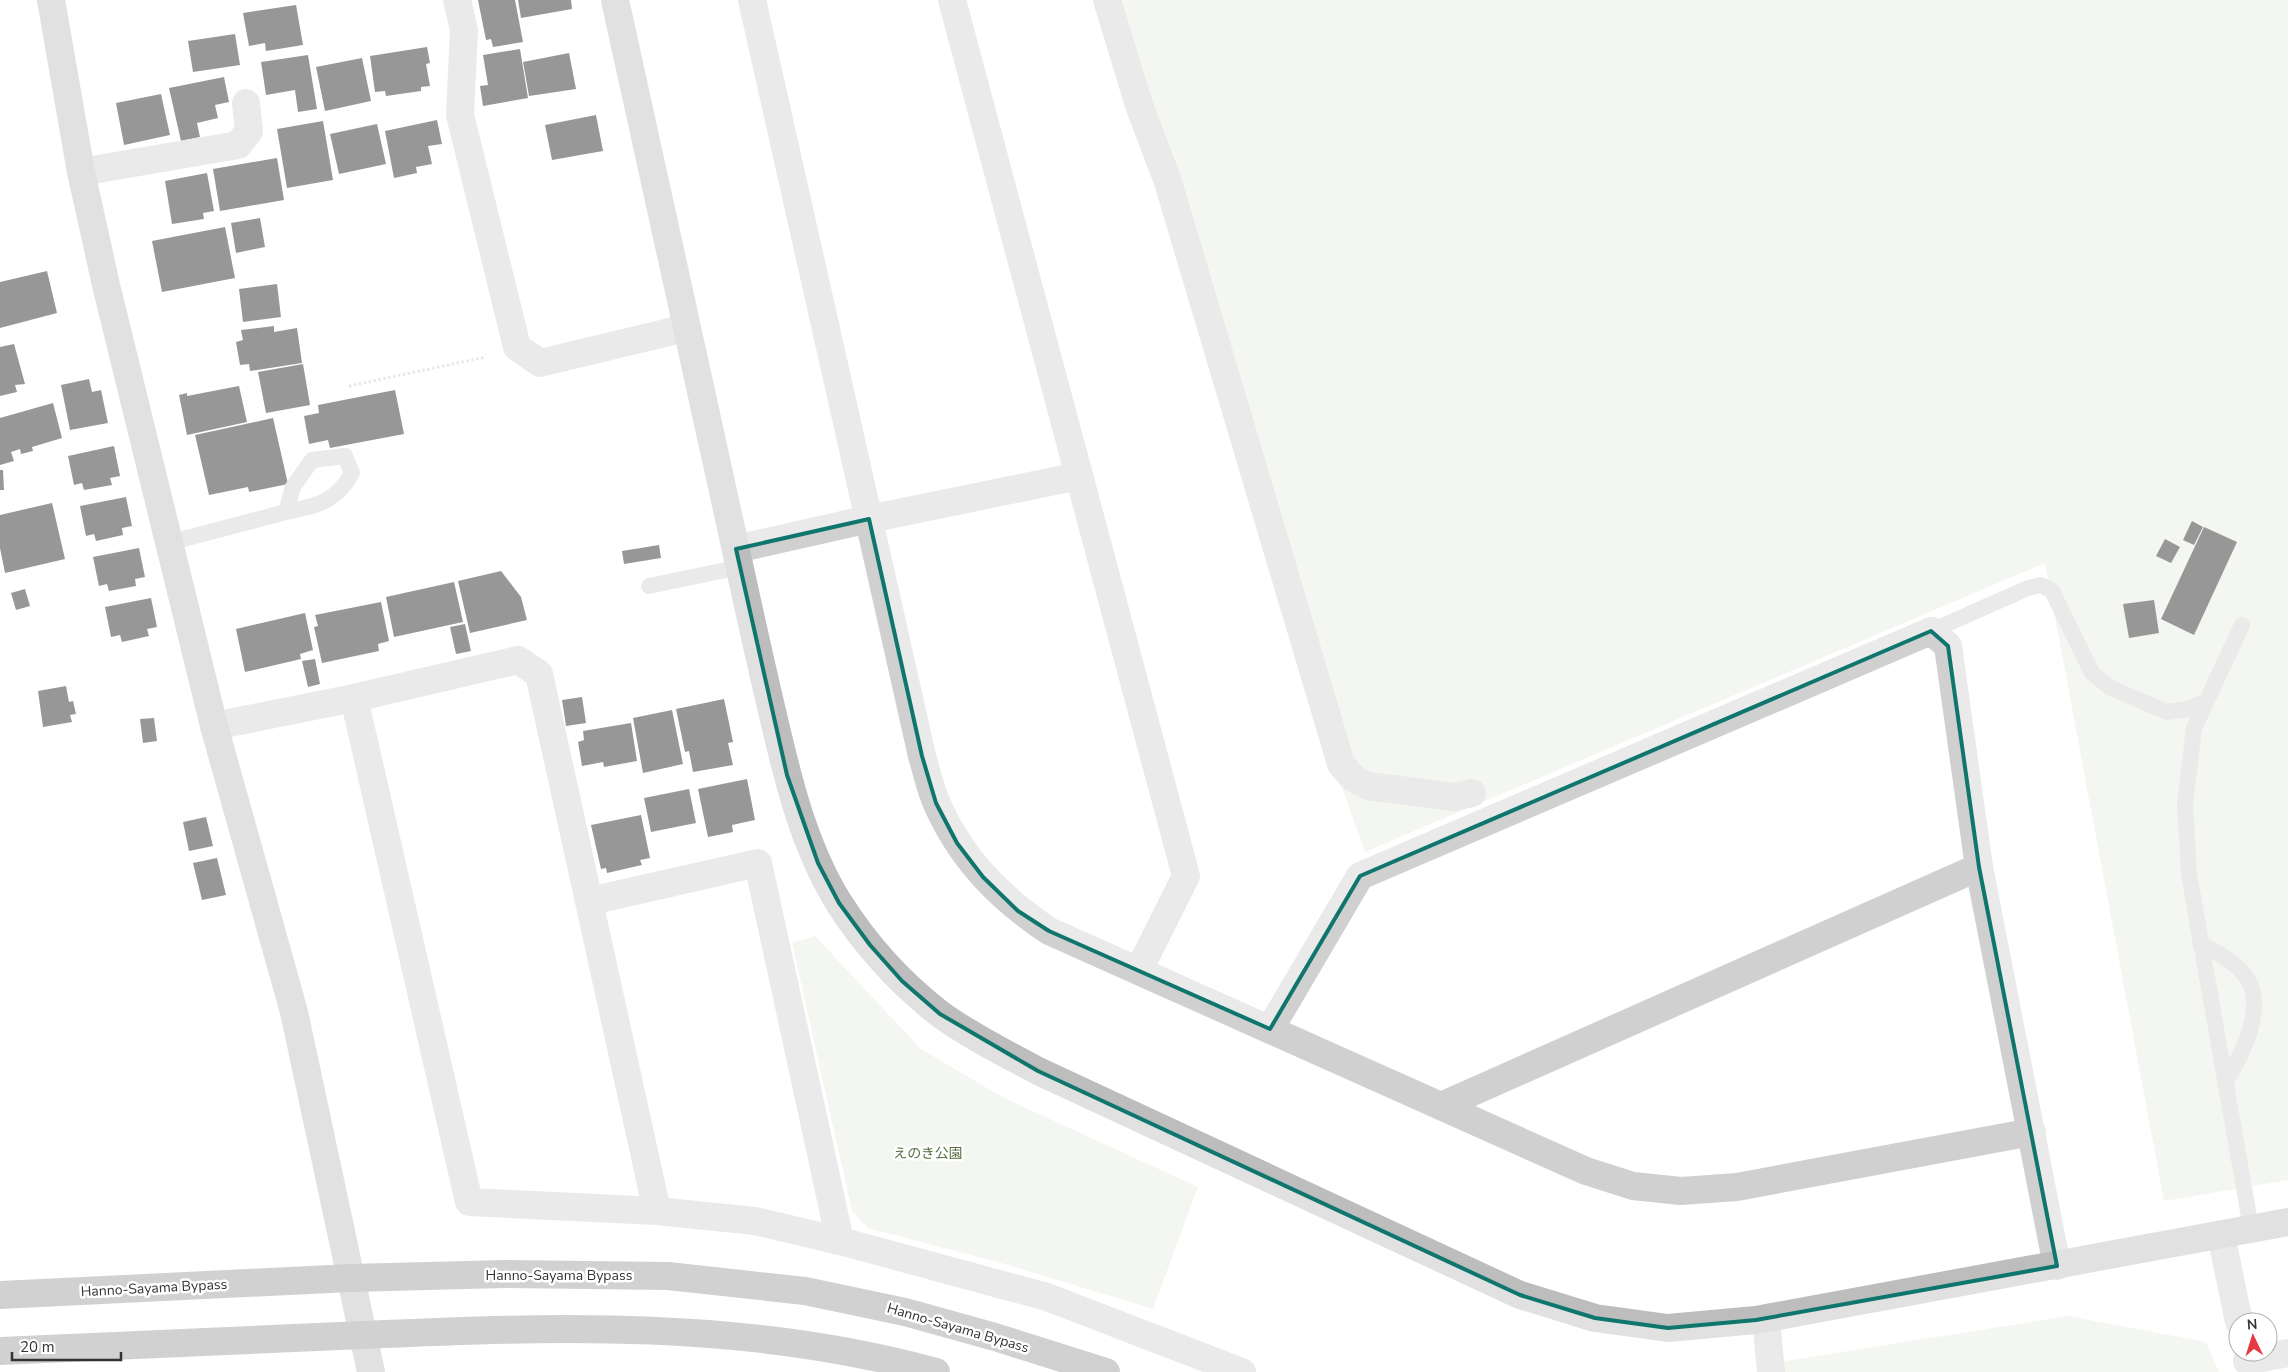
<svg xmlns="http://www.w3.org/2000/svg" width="2288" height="1372" viewBox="0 0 2288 1372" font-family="'Nunito Sans','Noto Sans JP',sans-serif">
	<rect width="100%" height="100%" fill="#fff"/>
	<g fill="#e6ecdf">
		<path d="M1099,0H2288V1180L2164,1201L2045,563L1365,852L1332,760Z"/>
		<path d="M815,936L921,1049L1004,1098L1198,1187L1153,1309L1005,1264L868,1228L852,1211L792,943Z"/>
		<path d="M2068,1316L2206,1342L2219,1372H1780L1779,1362Z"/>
	</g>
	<g fill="#1a1a1a">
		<path d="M478,0H515L523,42L493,47L491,39L486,40Z"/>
		<path d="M518,0H571L572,9L521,18Z"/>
		<path d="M296,5L303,45L266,51L265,43L249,46L243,13Z"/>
		<path d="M235,34L240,65L193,72L188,41Z"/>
		<path d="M427,47L430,63L426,64L430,86L421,87V91L386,96L385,91L375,92L370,56Z"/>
		<path d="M520,49L528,98L483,106L480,86L488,85L483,55Z"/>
		<path d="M569,53L576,89L529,96L523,62Z"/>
		<path d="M308,55L317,109L298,112L295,90L266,95L261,62Z"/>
		<path d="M362,58L371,101L325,111L316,67Z"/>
		<path d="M224,77L229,102L215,105L218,118L197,123L200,137L181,141L169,88Z"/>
		<path d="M161,94L170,135L124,145L116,103Z"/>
		<path d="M596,115L603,151L552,160L545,125Z"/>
		<path d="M437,120L442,144L428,146L432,164L416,167L417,173L394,178L385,131Z"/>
		<path d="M323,121L333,180L287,188L277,129Z"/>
		<path d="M377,124L386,164L339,174L330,134Z"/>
		<path d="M277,158L284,200L220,211L213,169Z"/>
		<path d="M207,173L214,211L203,213L204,219L172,224L165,181Z"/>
		<path d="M260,218L265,247L236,253L231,223Z"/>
		<path d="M225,227L235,278L162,292L152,241Z"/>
		<path d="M47,271L57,313L0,328V282Z"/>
		<path d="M277,284L281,317L243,322L239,289Z"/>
		<path d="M274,326V332L297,328L302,363L250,371L249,364L240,365L236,342L243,340L241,330Z"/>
		<path d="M14,344L25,384L15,385L17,392L0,396V347Z"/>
		<path d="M303,364L310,405L266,413L258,372Z"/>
		<path d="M89,379L92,392L101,390L108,423L70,430L61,385Z"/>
		<path d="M239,386L247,422L187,435L179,395L187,393V396Z"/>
		<path d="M395,390L404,434L330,448L328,440L309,444L304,416L319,413L318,405Z"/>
		<path d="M53,403L62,438L32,447L33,451L21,454L20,449L11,452L14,461L0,465V418Z"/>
		<path d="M273,418L288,484L249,492L248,487L209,495L195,435Z"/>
		<path d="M114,446L120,476L110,478L112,485L84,490L82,483L74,485L68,456Z"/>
		<path d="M0,470H3L4,490H0Z"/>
		<path d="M126,497L132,526L122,528L123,535L96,541L94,534L86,536L80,506Z"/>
		<path d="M52,503L65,559L5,573L0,548V515Z"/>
		<path d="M2192,521L2203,527L2194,545L2183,540Z"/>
		<path d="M2204,527L2237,542L2194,635L2161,619Z"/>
		<path d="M2165,539L2180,547L2171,563L2156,556Z"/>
		<path d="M659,545L661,558L624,564L622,551Z"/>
		<path d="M139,548L145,577L135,579L136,586L109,591L107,584L99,586L93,557Z"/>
		<path d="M501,571L521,597L527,620L470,633L458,581Z"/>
		<path d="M454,582L463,622L394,637L386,597Z"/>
		<path d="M25,589L30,606L16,610L11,593Z"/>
		<path d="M151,598L157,627L147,629L149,636L122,642L120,635L111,637L105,607Z"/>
		<path d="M2154,600L2159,633L2129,638L2123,604Z"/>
		<path d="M381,602L389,641L378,644L379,651L322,663L314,627L318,626L315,615Z"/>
		<path d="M305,613L313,650L300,654L301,659L245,672L236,629Z"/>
		<path d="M465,624L471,651L456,654L450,627Z"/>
		<path d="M315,659L320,684L308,687L302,661Z"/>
		<path d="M66,686L69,702L73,701L76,714L70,715L72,722L43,727L38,691Z"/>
		<path d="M582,697L586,723L566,726L562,700Z"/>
		<path d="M724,699L733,742L728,743L733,765L693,772L689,751L685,752L676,709Z"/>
		<path d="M672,710L683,764L643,773L633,718Z"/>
		<path d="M154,718L157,741L143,743L140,719Z"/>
		<path d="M631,723L637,761L604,767L603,762L582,766L578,742L584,740L583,731Z"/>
		<path d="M747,779L755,820L732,825L733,832L708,837L698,789Z"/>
		<path d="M689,789L696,823L651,832L644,798Z"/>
		<path d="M641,815L650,858L640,860L642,865L607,873L606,868L601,869L591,825Z"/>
		<path d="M206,817L213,846L189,851L183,822Z"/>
		<path d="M217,858L226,895L202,900L193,863Z"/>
	</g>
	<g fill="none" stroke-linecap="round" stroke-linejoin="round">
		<path stroke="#cdcdcd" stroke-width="3" stroke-dasharray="2.5 2.5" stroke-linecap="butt" d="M349,386L486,357"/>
		<g stroke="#d0d0d0" stroke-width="16">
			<path d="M168,543L286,512L293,487L312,460L345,456L352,473C336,502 317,506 286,512"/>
			<path d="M649,586L740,567"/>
			<path d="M2242,625L2194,728L2185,804L2189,874L2251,1228"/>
			<path d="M1931,631L2028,588L2041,585L2052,591L2092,673L2111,688L2167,712L2189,709L2206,701"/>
			<path d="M2200,943C2215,952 2234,961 2244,974C2269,1005 2242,1055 2225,1083"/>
		</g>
		<g stroke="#d0d0d0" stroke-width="28">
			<path d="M457,0L464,30L460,115L517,347L540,363L686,328"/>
			<path d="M752,0L922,756C927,772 930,789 937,804C961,859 1000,898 1049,931L1586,1171L1633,1186L1681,1191L1737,1187L2032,1132"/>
			<path d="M952,0L1186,876L1139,970"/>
			<path d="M1107,0L1139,105L1168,182L1341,764L1353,778L1368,786L1454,797L1472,793"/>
			<path d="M81,172L238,145L249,131L246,103"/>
			<path d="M736,549L869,519L1079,476"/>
			<path d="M354,698L469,1202L657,1211L755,1221L840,1241L1047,1297L1242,1372"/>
			<path d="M214,726L354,698L518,660L539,674L657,1211"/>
			<path d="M590,901L758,863L840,1241"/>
			<path d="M1270,1029L1360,876L1931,631L1948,646L1979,867L2057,1266"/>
			<path d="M1441,1106L1979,867"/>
			<path d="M2221,1235L2239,1322"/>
			<path d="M1766,1319L1771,1372"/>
			<path d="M2247,1361L2288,1353"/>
		</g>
		<g stroke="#bdbdbd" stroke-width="28">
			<path d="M51,0L81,172L106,285L214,726L294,1012L371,1372"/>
			<path d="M615,0C655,182 695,364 735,546C747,601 759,656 772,711C787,776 803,845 839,903C865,944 901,984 940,1014C970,1036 1005,1053 1038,1071L1520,1295L1595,1318L1668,1328L1756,1320L2288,1222"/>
		</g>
		<g stroke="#9a9a9a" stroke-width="28">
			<path d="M0,1295L351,1278L504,1274L668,1276L805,1291L905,1312L995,1337L1106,1372"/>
			<path d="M0,1351C121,1346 242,1341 363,1335C556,1326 748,1320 936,1372"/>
		</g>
	</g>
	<path d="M0 0H2288V1372H0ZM869,519L922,756L936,803L957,843L983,877L1018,911L1049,931L1270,1029L1360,876L1931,631L1948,646L1979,867L2057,1266L1756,1320L1668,1328L1595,1318L1520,1295L1038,1071L940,1014L902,981L870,945L839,903L818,863L787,775L736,549Z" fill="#fff" fill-opacity=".55" fill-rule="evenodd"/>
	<path fill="none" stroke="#0f766e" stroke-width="4" stroke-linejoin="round" d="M869,519L922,756L936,803L957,843L983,877L1018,911L1049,931L1270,1029L1360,876L1931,631L1948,646L1979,867L2057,1266L1756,1320L1668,1328L1595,1318L1520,1295L1038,1071L940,1014L902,981L870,945L839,903L818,863L787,775L736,549Z"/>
	<g text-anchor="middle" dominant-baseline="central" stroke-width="5" stroke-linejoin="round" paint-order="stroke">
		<g font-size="14" fill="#56703f" stroke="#fff">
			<text x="928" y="1153">えのき公園</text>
		</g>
		<g font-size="14" fill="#333" stroke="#fff">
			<text x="559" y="1275">Hanno-Sayama Bypass</text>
			<text transform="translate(154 1288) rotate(-3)">Hanno-Sayama Bypass</text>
			<text transform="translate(958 1328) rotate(16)">Hanno-Sayama Bypass</text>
		</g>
	</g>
	<g transform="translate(2253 1337) rotate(356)"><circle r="24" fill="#ffffff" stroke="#adadad"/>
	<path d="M0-4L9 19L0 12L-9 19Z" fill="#e63946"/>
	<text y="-8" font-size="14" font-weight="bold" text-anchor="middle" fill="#333333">N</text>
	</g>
	<path d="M12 1352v8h109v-8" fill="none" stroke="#333333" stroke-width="2.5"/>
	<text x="20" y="1352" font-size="15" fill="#333333" stroke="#ffffff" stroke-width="4" paint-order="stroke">20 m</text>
</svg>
